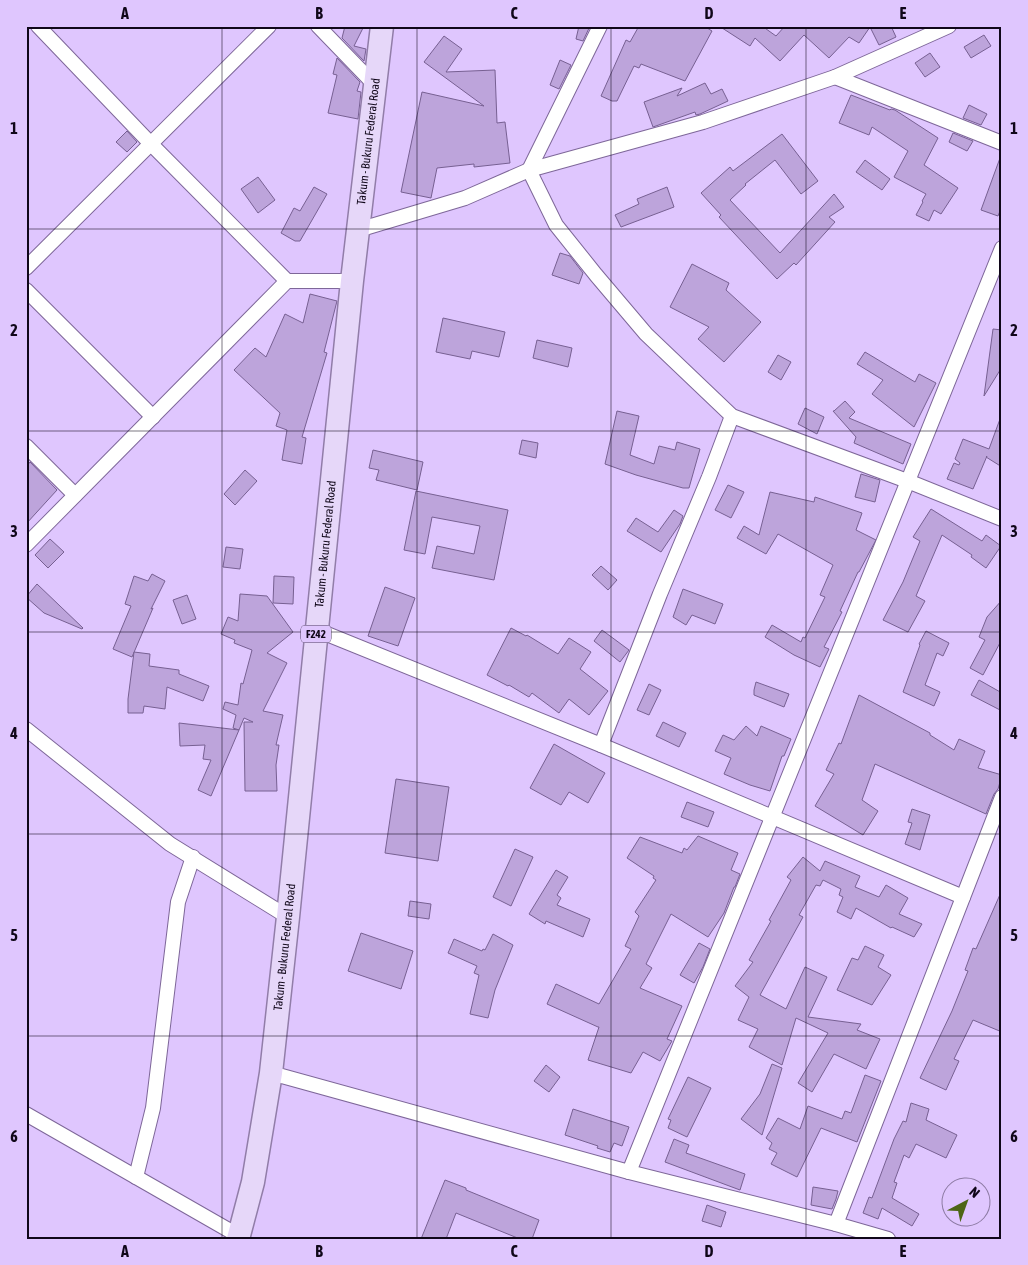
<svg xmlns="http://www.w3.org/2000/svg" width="1028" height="1265" viewBox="0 0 1028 1265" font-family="'Asap Condensed',sans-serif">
	<rect width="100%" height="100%" fill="#dfc6fe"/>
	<g fill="#bda4db" stroke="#776092">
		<path d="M345,26H364L354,46L366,49L364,61L342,38Z"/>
		<path d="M579,26H590L583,41L576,39Z"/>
		<path d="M639,26H704L712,31L685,81L641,64L639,68L634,66L617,101H612L601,96L626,40L630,42Z"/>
		<path d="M719,26H762L776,36L785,26H891L896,37L879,45L870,27L859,43L849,37L829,58L804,35L780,61L755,38L750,46Z"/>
		<path d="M984,35L991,46L971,58L964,47Z"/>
		<path d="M444,36L462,49L446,72L495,70L497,123L505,122L510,163L474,167V164L437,168L431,198L401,192L422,92L484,106L424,62Z"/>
		<path d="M930,53L940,67L925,77L915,63Z"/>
		<path d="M337,58L360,82L357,91L361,92L358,119L328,113L337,75L333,74Z"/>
		<path d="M560,60L571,65L559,89L550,85Z"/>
		<path d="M705,83L711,94L722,89L728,101L700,114L696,115L695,112L653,127L644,102L682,88L677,96Z"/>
		<path d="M851,95L890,110L891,109L895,110L938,138L924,165L958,188L941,214L934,210L929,221L916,215L923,202L922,201L926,194L894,177L908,151L872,127L869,135L839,123Z"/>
		<path d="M969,105L987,114L981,125L963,118Z"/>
		<path d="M127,131L137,142L127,152L116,142Z"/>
		<path d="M953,133L973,141L967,151L949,142Z"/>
		<path d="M782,134L818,181L801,194L775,160L745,184L746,185L730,200L780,253L834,194L844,207L829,217L835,222L796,265L794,263L777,279L719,217L721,215L701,193L730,167L733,171Z"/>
		<path d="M1000,158H1002V206L998,216L981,210Z"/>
		<path d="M865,160L890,179L882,190L856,172Z"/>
		<path d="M258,177L275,200L258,213L241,189Z"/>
		<path d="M314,187L327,194L300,241H295L281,233L294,208L300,211Z"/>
		<path d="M667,187L674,207L621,227L615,215L639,204L637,199Z"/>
		<path d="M560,253L570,256L583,273L579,284L552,275Z"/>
		<path d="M692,264L729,283L726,290L761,322L724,362L698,339L709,327L670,307Z"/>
		<path d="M310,294L337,301L324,352L327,353L302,437L306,438L302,464L282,460L287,430L276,426L280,413L234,370L255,348L266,357L285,314L303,323Z"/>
		<path d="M443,318L505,332L499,357L472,351L470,359L436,352Z"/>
		<path d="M993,329L1002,330V367L984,396Z"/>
		<path d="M537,340L572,348L568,367L533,358Z"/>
		<path d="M865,352L915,382L919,374L936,383L914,427L872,394L883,380L857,364Z"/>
		<path d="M778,355L791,362L781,380L768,372Z"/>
		<path d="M845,401L855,412L849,418L911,444L903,464L854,443L856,437L833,411H834Z"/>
		<path d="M805,408L824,417L817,434L798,424Z"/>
		<path d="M617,411L639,416L630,455L654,464L659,446L675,450L677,442L700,449L689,488H683L636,475L605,464Z"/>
		<path d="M1000,419H1002V467L986,457L987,456L973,489L947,479L954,463L959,465L960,463L955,459L963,439L989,449Z"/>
		<path d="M522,440L538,443L536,458L519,454Z"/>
		<path d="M373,450L423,462L417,490L376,480L379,470L369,468Z"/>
		<path d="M30,462L57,490L26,524V467Z"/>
		<path d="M245,470L257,481L235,505L224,494Z"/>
		<path d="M861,474L880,480L875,502L855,497Z"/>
		<path d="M728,485L744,492L731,518L715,510Z"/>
		<path d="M416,491L508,510L494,580L432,568L437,546L474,554L480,526L432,517L425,554L404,550Z"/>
		<path d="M770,492L814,502L815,497L862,513L856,530L876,540L859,572H858L840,611L842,612L824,647L829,649L820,667L794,655L765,637L772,625L801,642L803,637L805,638L825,597L820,595L833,565L778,534L766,554L737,538L744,526L759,535Z"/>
		<path d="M931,509L982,541L986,535L1001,546L986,568L971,557L972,555L942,535L916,596L925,601L908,632L883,620L903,582L920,541L913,537Z"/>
		<path d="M674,510L683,516L680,524L661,552L627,531L636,518L658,532Z"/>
		<path d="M50,539L64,552L48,568L35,555Z"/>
		<path d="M226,547L243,549L240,569L223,567Z"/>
		<path d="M601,566L617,580L608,590L592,575Z"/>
		<path d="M152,574L165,581L151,609L153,608L132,657L113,649L131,606L125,604L134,576L148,581Z"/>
		<path d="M274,576L294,577L293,604L273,603Z"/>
		<path d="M37,584L83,628L82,629L44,613L26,597Z"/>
		<path d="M385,587L415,598L398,646L368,636Z"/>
		<path d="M683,589L723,604L715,624L692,615L686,625L673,617Z"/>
		<path d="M240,594L267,596L293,632L267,653L287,663L263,711L283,715L276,745H279L276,765L277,791H245L244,722H253L244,718L239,730L233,728L236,715L223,709L225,702L238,705L241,683L243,684L252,650L234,643L235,640L221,634L228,617L238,621Z"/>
		<path d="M187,595L196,619L182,624L173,600Z"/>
		<path d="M1002,600V639L983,675L970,668L985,640L979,637L987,617Z"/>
		<path d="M511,628L526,636L527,635L558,654L569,638L591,652L580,669L608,691L589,715L569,699L559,713L532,693L529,697L509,685L508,686L487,675Z"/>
		<path d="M602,630L629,650L620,662L594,641Z"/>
		<path d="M926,631L949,643L943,656L937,653L925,685L940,692L934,706L903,692L920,645L919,644Z"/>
		<path d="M134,652L150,654L149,666L179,670V674L209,686L203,701L167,687L165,709L144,706L143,713H128V699Z"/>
		<path d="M979,680L1002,693V711L971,695Z"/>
		<path d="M756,682L789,694L784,707L754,695V690Z"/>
		<path d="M649,684L661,690L649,715L637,710Z"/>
		<path d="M859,695L930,733V735L954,750L959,739L985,751L978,768L1002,775L998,789L994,794L986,814L875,764L862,800L878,811L863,835L815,806L834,774L826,770L839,743L841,744Z"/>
		<path d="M663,722L686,733L679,747L656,736Z"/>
		<path d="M179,723L239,730L211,796L198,790L211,760L203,759L205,745L180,746Z"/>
		<path d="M746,726L757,736L761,726L791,739L784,756H782L770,791L750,785L724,774L731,758L715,751L723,735L734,740Z"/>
		<path d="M554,744L605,773L588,803L569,792L561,805L530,788Z"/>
		<path d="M396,779L449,787L438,861L385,853Z"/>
		<path d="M687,802L714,812L708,827L681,817Z"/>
		<path d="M912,809L930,815L920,850L905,844L912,823L908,822Z"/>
		<path d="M698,836L738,853L731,870L740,874L735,887H734L724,913L708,937L671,914L646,964L652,968L640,988L682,1006L667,1039L672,1041L660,1061L643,1052L631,1073L588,1060L599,1027H598L547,1004L556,984L599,1004L631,949L625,946L639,916L635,912L656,880L653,878L654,876L627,858L640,837L682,853L684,848L687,850Z"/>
		<path d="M515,849L533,857L511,906L493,897Z"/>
		<path d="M803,857L820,871L825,861L860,876L855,887L879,897L886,885L908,898L899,914L922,924L914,937L892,927L891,928L856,908L851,919L837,912L843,897L839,895L841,889L823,880L820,886L816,885L799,915L803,917L760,995L786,1009L805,967L827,977L808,1017L861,1024L857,1030L880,1039L866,1069L834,1054L812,1092L798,1083L828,1033L796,1018L782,1065L749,1047L758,1029L738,1020L749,997L735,986L753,962L749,960L771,921L769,920L791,880L787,877Z"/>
		<path d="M556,870L568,877L557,895L561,898L557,905L590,919L583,937L546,921L545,924L529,914Z"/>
		<path d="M1002,890V1032L973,1020L954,1059L959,1061L946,1090L920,1078L952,1011L968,971L965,970L973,948L976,949Z"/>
		<path d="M410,901L431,904L429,919L408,916Z"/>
		<path d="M361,933L413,951L401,989L348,971Z"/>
		<path d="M493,934L513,945L495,990L488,1018L470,1014L479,975L474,973L477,966L448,953L454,939L482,951L483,949L485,950Z"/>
		<path d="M699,943L710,949L703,967L694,983L680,975Z"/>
		<path d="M865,946L884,955L878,967L891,975L872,1005L837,990L852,958L858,960Z"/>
		<path d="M772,1064L782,1068L762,1135L741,1119L760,1094Z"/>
		<path d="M546,1065L560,1077L549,1092L534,1081Z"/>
		<path d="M865,1075L881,1081L857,1142L821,1128L797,1177L771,1164L777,1153L769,1149L772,1143L766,1138L778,1118L800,1129L808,1106L842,1119L845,1111L851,1113Z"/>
		<path d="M688,1077L711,1088L687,1137L668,1128L671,1120L668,1119Z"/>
		<path d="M911,1103L929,1109L926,1120L957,1135L946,1158L916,1144L909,1158L904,1155L894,1182L897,1183L892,1198L919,1214L912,1226L882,1208L878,1219L863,1213L869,1197L872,1198L894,1139L903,1121L906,1122Z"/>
		<path d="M573,1109L629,1127L622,1146L614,1143L610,1152L597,1148L598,1146L565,1135Z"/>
		<path d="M674,1139L689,1145L686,1153L745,1174L740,1190L665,1162Z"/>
		<path d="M445,1180L466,1188V1190L539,1220L532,1239H520L456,1213L446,1239H421Z"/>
		<path d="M813,1187L838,1191L836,1199L832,1209L811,1205Z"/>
		<path d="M707,1205L726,1212L721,1227L702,1221Z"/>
	</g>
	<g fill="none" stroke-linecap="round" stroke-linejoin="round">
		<g stroke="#7e6799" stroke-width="16">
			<g id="minor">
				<path d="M38,26L151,144L287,281"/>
				<path d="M318,26L375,85"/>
				<path d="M600,26L529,170L556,225L596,275L646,334L732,416L910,482L1002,519"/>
				<path d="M835,77L1002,143"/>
				<path d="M358,230L465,198L529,170L703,122L835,77L949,26"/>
				<path d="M26,268L269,26"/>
				<path d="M26,290L153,417"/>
				<path d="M26,446L75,495"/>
				<path d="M26,545L287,281H352"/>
				<path d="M317,630L601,745L963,897"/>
				<path d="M26,729L170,844L288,917"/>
				<path d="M601,745L660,594L709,477L732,416"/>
				<path d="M271,1073L629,1172L836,1224L888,1239"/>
				<path d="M26,1114L239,1236"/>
				<path d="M629,1172C753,864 880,557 1002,248"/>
				<path d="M136,1177L153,1108L178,902L193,857"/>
				<path d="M836,1224L1002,797"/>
			</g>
		</g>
		<g stroke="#917da8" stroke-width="25">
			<g id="primary">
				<path id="s1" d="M238,1239L253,1182L271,1073L288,917L352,281L382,26"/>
			</g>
		</g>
		<use href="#minor" stroke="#fff" stroke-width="14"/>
		<use href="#primary" stroke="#e6d7f9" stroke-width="22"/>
	</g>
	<path fill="none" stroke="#100719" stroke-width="1" stroke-opacity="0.55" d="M222,26V1239M417,26V1239M611,26V1239M806,26V1239M26,229H1002M26,431H1002M26,632H1002M26,834H1002M26,1036H1002"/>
	<g text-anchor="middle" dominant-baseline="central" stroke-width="4" stroke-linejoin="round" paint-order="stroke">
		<rect fill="#dfc6fe" stroke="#4e405e" stroke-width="1" x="301" y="625.5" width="30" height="17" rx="4"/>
		<g font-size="11" font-weight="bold" fill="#100719">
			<text x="316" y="634">F242</text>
		</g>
		<g font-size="12" fill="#100719" stroke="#dfc6fe">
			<text stroke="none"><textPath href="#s1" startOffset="1106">Takum - Bukuru Federal Road</textPath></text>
			<text stroke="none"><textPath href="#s1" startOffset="701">Takum - Bukuru Federal Road</textPath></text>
			<text stroke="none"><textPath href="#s1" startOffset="296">Takum - Bukuru Federal Road</textPath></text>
		</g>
	</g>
	<rect width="1028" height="1265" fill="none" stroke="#dfc6fe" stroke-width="55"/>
	<g transform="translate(966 1202) rotate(41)"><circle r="24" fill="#dfc6fe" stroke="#8c7aa2"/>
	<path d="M0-4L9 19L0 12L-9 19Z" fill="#4d6515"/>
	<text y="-8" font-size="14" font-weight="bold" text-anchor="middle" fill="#100719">N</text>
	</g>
	<rect x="28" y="28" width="972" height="1210" fill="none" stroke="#100719" stroke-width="2"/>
	<g font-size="16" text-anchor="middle" font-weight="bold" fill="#100719">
		<text x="125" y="19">A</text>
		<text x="319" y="19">B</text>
		<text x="514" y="19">C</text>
		<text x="709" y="19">D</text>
		<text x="903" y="19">E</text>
		<text x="14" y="134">1</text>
		<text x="1014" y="134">1</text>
		<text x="14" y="336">2</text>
		<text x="1014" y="336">2</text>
		<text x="14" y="537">3</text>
		<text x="1014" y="537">3</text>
		<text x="14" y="739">4</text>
		<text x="1014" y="739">4</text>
		<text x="14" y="941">5</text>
		<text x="1014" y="941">5</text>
		<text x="14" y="1142">6</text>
		<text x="1014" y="1142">6</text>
		<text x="125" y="1257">A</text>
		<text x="319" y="1257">B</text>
		<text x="514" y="1257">C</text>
		<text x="709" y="1257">D</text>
		<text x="903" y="1257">E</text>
	</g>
</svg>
